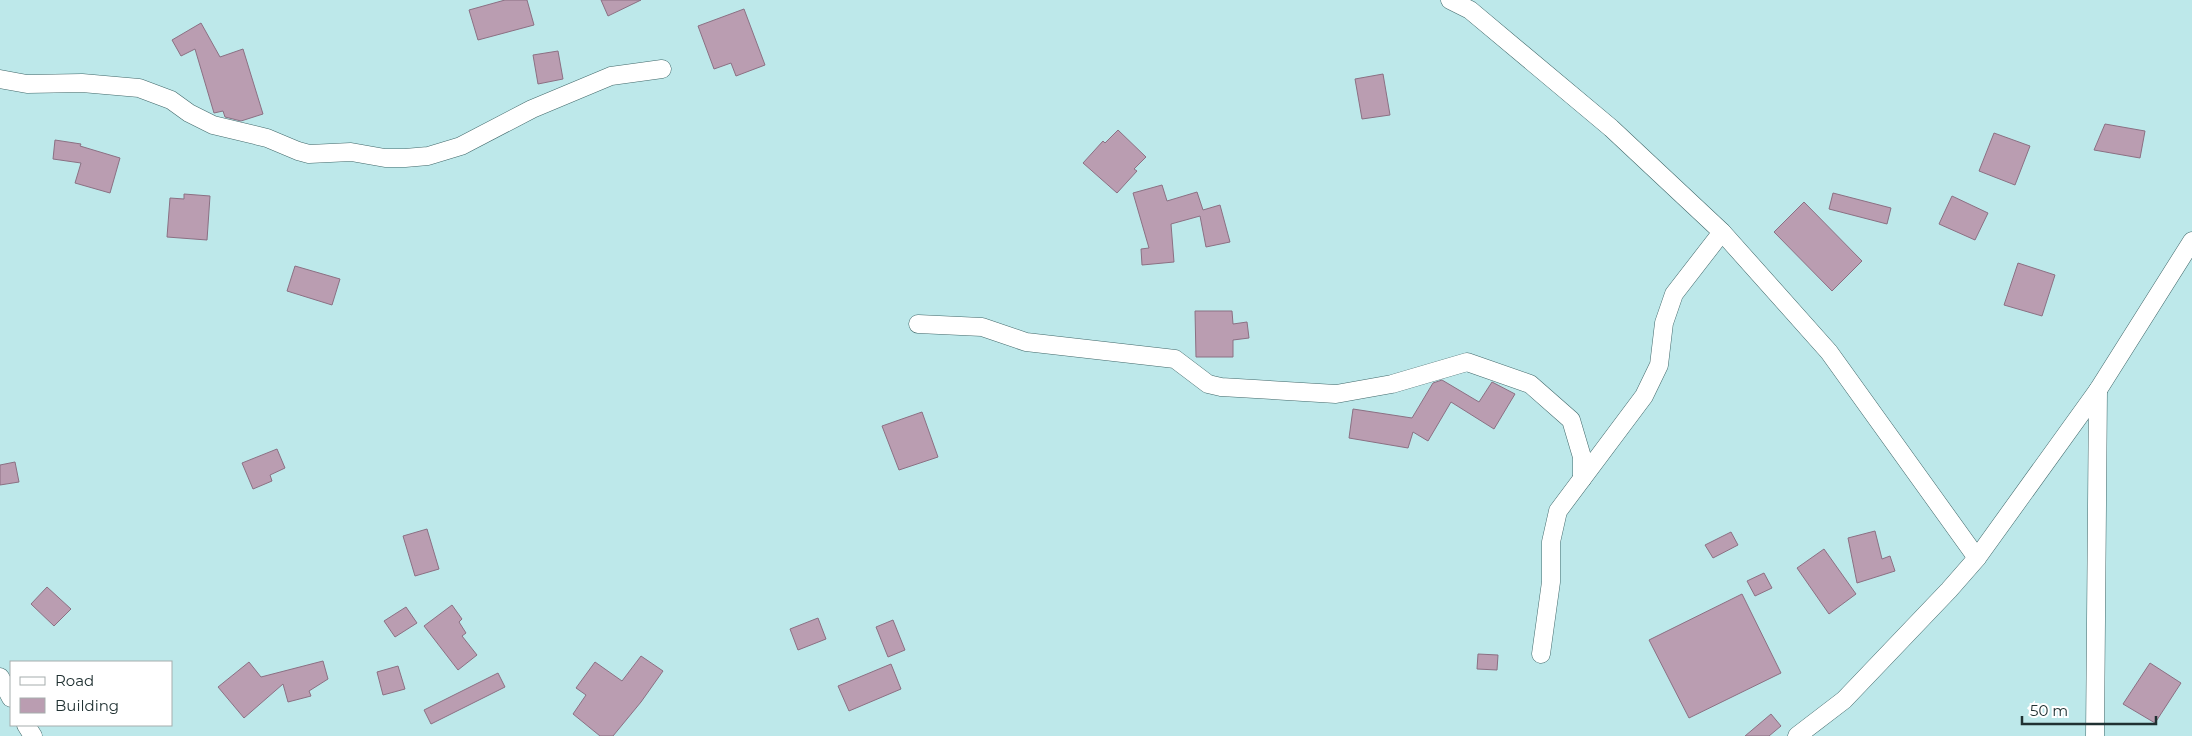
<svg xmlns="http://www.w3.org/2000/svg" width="2192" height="736" viewBox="0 0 2192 736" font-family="Montserrat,sans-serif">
	<rect width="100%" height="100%" fill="#bde8ea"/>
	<g fill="#ba9db1" stroke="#8b7083">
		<path d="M505,0H527L534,25L478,40L469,10Z"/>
		<path d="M601,0H641L608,16Z"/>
		<path d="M744,9L765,65L736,76L731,63L714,69L698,26Z"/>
		<path d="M201,23L220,57L243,49L263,114L241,121L225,117L223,111L214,113L195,49L181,56L172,40Z"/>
		<path d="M558,51L563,79L538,84L533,55Z"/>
		<path d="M1383,74L1390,115L1362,119L1355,79Z"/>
		<path d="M2105,124L2145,131L2140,158L2094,150Z"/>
		<path d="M1118,130L1146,157L1134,169L1137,171L1117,193L1083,163L1103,141L1105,143Z"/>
		<path d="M1994,133L2030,146L2015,185L1979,171Z"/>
		<path d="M55,140L81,144L80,146L120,158L110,193L75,183L81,163L53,159Z"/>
		<path d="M1162,185L1167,201L1197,192L1203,210L1220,205L1230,242L1206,247L1200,216L1171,224L1174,262L1142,265L1141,249L1149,248L1133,193Z"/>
		<path d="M1833,193L1891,208L1887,224L1829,209Z"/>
		<path d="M184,194L210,196L207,240L167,237L170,198L184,199Z"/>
		<path d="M1952,196L1988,213L1975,240L1939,224Z"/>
		<path d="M1804,202L1862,261L1832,291L1774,232Z"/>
		<path d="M2018,263L2055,275L2042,316L2004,305Z"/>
		<path d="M295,266L340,279L332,305L287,291Z"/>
		<path d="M1195,311H1232L1233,324L1247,322L1249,338L1233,340V357H1196Z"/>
		<path d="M1442,380L1479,402L1492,382L1515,394L1494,429L1451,402L1428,441L1413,432L1408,448L1349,438L1353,409L1412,418L1433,383Z"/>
		<path d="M922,412L938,457L899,470L882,426Z"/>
		<path d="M277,449L285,468L270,475L272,481L253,489L242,463Z"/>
		<path d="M15,462L19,482L0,485V465Z"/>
		<path d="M427,529L439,569L415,576L403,536Z"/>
		<path d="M1875,531L1882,559L1890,556L1895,571L1857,583L1848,538Z"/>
		<path d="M1731,532L1738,545L1713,558L1705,545Z"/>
		<path d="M1824,549L1856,594L1829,614L1797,568Z"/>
		<path d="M1764,573L1772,588L1755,596L1747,581Z"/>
		<path d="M47,587L71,609L54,626L31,604Z"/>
		<path d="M1742,594L1781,673L1689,718L1649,640Z"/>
		<path d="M452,605L462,619L459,622L466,633L462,636L477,655L458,670L424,626Z"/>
		<path d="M406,607L417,623L395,637L384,621Z"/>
		<path d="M818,618L826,639L798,650L790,629Z"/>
		<path d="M893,620L905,650L888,657L876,627Z"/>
		<path d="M1478,654L1498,655L1497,670L1477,669Z"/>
		<path d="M641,656L663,671L641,702L613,736H600L573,714L586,695L576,688L595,662L622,681Z"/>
		<path d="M323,661L328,679L309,691L311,696L288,702L283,684L244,718L218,687L249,662L261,677Z"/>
		<path d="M2150,663L2181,683L2155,723L2123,704Z"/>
		<path d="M891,664L901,689L849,711L838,686Z"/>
		<path d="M398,666L405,689L383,695L377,672Z"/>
		<path d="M498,673L505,687L431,724L424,710Z"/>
		<path d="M1771,714L1781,726L1769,736H1745Z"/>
	</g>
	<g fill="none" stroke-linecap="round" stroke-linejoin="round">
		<g stroke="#41686a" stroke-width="19">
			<g id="minor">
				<path d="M1450,0L1470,10L1611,128L1722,232L1829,352L1977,558"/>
				<path d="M0,79L27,84L82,83L139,88L171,100L189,113L213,125L267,138L298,151L309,154L351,152L385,158H405L428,156L461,146L532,109L611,76L662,69"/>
				<path d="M918,324L982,327L1026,342L1175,359L1208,384L1221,387L1336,394L1392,384L1467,362L1530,384L1571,420L1582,457V479"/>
				<path d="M1541,654L1551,582V542L1558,511L1644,396L1659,365L1664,323L1674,294L1722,232"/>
				<path d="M0,677L11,698"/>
				<path d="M26,725L33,736"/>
				<path d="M1797,736L1844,700L1949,590L1977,558L2098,390L2192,241"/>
				<path d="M2095,736L2098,390"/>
			</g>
		</g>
		<use href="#minor" stroke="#fff" stroke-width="18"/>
	</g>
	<rect x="10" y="661" width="162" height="65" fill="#ffffff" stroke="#a6adad"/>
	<rect x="20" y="677" width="25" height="8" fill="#ffffff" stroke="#a6adad"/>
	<text x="55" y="686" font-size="15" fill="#203132">Road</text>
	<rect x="20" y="698" width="25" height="15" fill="#ba9db1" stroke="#a6adad"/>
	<text x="55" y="711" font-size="15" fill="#203132">Building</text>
	<path d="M2022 716v8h134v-8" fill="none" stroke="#203132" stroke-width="2.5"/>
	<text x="2030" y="716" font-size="15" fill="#203132" stroke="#ffffff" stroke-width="4" paint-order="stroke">50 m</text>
</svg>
